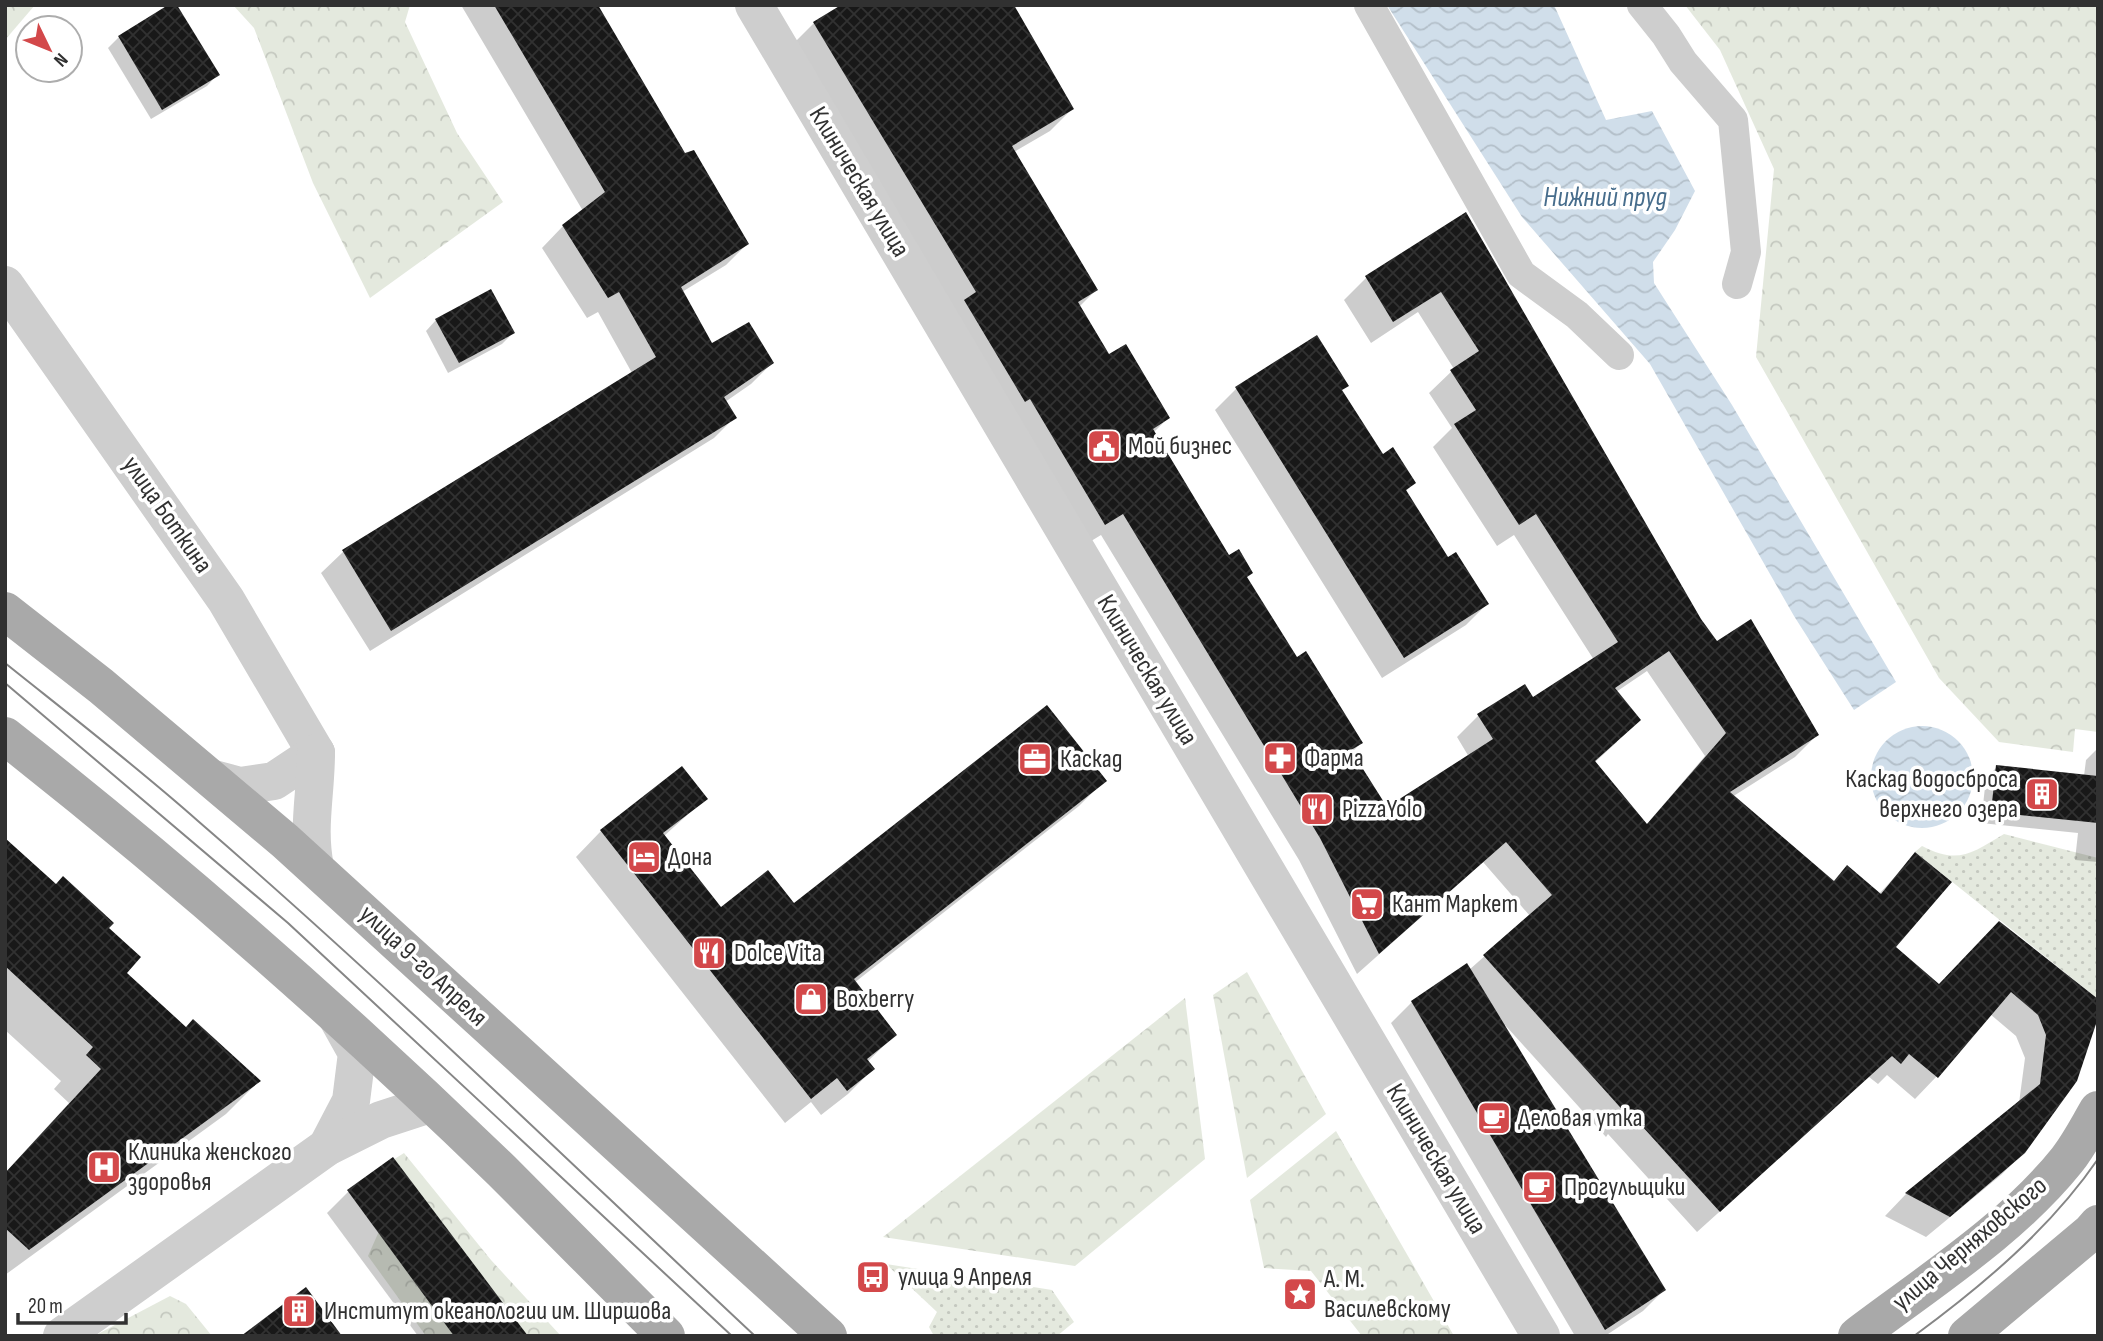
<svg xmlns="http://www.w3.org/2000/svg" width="2103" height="1341" viewBox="0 0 2103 1341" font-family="'Sofia Sans Condensed',sans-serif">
	<defs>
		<pattern id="grass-dots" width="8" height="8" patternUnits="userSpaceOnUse" patternTransform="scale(1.75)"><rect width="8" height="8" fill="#e4e9de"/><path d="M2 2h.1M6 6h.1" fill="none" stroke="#c4c8bf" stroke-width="1.8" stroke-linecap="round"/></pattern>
		<pattern id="forest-crowns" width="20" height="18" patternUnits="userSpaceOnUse" patternTransform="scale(1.75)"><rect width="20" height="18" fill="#e4e9de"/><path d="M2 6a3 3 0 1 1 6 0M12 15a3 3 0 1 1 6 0" fill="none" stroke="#c4c8bf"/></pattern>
		<pattern id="water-waves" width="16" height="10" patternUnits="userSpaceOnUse" patternTransform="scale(1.75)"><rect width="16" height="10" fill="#d0deea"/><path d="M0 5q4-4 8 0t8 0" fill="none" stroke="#b3bfc9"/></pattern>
		<pattern id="building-cross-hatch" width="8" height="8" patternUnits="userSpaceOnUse" patternTransform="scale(1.75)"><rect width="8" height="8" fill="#181818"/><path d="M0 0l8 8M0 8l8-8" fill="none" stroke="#313131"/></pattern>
	</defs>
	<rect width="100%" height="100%" fill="#fff"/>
	<g fill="url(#grass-dots)">
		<path d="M2004,834L2098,858V999L1915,852L1922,846C1958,865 1972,853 2004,834Z"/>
		<path d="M886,1264L1052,1290L1074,1322L1057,1336H934L929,1327L937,1312Z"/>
	</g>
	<g fill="url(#forest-crowns)">
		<path d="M5,5H35L5,40Z"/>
		<path d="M233,5H410L405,22L457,133L503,202L370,298L313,183L254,28Z"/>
		<path d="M1685,5H2098V732L2075,729L2073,752L1999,742L1939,678L1756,357L1774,169L1720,50Z"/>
		<path d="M1247,972L1326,1114L1247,1178L1213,995Z"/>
		<path d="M1185,998L1205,1159L1075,1266L883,1237Z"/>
		<path d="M1336,1131L1454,1336H1362L1311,1271L1264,1268L1250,1200Z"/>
		<path d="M404,1153L491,1260L561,1336H426L368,1256L384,1220L358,1182Z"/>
		<path d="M170,1296L186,1304L212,1336H94Z"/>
	</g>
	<g fill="url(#water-waves)">
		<path d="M1387,5H1554L1606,120L1652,111L1695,191L1675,230L1653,262L1654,283L1732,405L1896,682L1854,710L1794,616L1650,364L1522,217Z"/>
		<circle cx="1922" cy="777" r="51"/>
	</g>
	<g fill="#0003" fill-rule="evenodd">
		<path d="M461,5H601L598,8L685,155L747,244L726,265L682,292L711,345L772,363L751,384L725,402L735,417L714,438L370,651L321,573L343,552L632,373L598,312L587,318L542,248L563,226L583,211Z"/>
		<path d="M845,5L1072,109L1050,131L1014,152L1096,290L1079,307L1108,356L1168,418L1153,433L1228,558L1251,573L1246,578L1297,659L1361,743L1351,753L1386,809L1469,757L1457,737L1478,716L1533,699L1594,660L1514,535L1497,546L1433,447L1452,428L1429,393L1454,369L1418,312L1371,343L1344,300L1366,278L1465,214L1700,620L1717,644L1817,735L1795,757L1732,797L1833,883L1879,894L1915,855L1894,947L1938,986L1977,945L2098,1001L2024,1152L2001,1175L1926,1237L1885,1216L1906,1194L2019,1103L2025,1058L2016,1036L1990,1014L1936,1077L1915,1099L1887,1075L1878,1084L1869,1077L1697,1232L1608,1134L1606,1137L1505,1025L1503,1026L1664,1290L1643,1311L1605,1336H1575L1391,1023L1412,1002L1469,970L1530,916L1483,862L1357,974L1299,860L1101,535L1083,546L792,45L814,23ZM1647,671L1705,756L1646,825L1594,763L1617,742L1616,692Z"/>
		<path d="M119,37L217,75L207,86L151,119L108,48Z"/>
		<path d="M436,320L513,333L502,344L448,373L426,331Z"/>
		<path d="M1317,338L1346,386L1341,391L1382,457L1414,483L1405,492L1447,560L1487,604L1466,625L1382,678L1215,410L1236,389Z"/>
		<path d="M2097,749L2098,862L2075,860L2078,833L1981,823L1986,778L1997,767L2084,776L2086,760Z"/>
		<path d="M1104,781L1079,806L854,983L895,1035L867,1062L873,1069L848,1094L821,1115L811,1102L785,1123L576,857L601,831L706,798L664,836L721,909L794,905Z"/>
		<path d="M5,848L106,928L124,973L186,1029L259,1081L226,1114L5,1275V1173L69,1103L54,1089L61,1081L5,1030Z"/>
		<path d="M392,1159L526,1336H418L327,1213L348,1192Z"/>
	</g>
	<g fill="url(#building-cross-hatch)" fill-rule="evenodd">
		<path d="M168,5H177L220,75L162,110L118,36Z"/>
		<path d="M494,5H598L685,153L694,150L749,244L681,287L712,343L749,322L774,363L724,397L737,418L391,631L342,550L656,357L619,292L608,298L562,225L605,192Z"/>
		<path d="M841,5H1014L1074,109L1012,146L1098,290L1078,302L1109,354L1126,344L1170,418L1153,429L1229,555L1239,549L1253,573L1247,577L1297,657L1306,651L1363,743L1351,750L1387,807L1493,739L1477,714L1525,684L1533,697L1618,642L1536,514L1519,525L1454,424L1476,410L1450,370L1479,351L1441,292L1393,322L1365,276L1466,212L1701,619L1717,641L1751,619L1819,735L1730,792L1834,881L1847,865L1881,894L1915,852L1952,882L1896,947L1939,984L1999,921L2098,999V1018L2077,1081L2025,1153L1950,1217L1905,1193L2040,1084L2046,1035L2038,1015L2011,992L1938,1078L1909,1054L1901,1064L1892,1056L1720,1212L1631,1114L1628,1116L1483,955L1552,895L1506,842L1379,954L1320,838L1123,514L1105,525L1030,399L1025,402L964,300L976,292L813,22ZM1669,651L1726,733L1647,824L1595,761L1641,720L1615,688Z"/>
		<path d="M491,289L515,333L459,363L435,319Z"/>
		<path d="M1317,335L1349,386L1342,390L1383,454L1393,447L1416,483L1406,490L1448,557L1456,552L1489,604L1404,658L1235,387Z"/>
		<path d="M1047,705L1107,781L854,979L897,1035L867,1059L875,1069L847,1091L837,1078L811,1099L600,830L682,766L708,799L663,833L721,907L768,870L794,903Z"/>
		<path d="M1996,765L2098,776V823L1991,812Z"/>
		<path d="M5,838L56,884L63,876L114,923L109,928L141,957L127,973L186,1027L193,1019L261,1081L29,1250L5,1228V1173L101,1069L86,1055L93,1047L5,966Z"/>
		<path d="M1467,963L1666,1290L1605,1330L1411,1001Z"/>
		<path d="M393,1157L528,1336H454L347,1190Z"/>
		<path d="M306,1287L342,1336H241Z"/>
	</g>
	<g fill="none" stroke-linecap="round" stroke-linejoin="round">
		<g stroke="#cecece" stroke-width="30">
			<path d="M1369,5L1521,274L1577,315L1619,355"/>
			<path d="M1642,5L1666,35L1683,62L1733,120L1746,252L1737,284"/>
		</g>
		<g stroke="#cecece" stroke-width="38">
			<path d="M754,5L1541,1336"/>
			<path d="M327,1147L351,1101L357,1053L337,1017"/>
			<path d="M62,1336L327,1147L381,1120L430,1104"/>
		</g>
		<g stroke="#cecece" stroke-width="38">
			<path d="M5,285L226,600L316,753"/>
			<path d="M214,779L240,786L274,781L316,753"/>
			<path d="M315,867C307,828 316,793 316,753"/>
		</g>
		<g stroke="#a9a9a9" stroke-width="38">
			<path d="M5,611L101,686L285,841L828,1336"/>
			<path d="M5,736C178,872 344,1018 502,1171C557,1226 611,1281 666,1336"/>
			<path d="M1857,1336C1928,1282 2011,1230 2067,1160C2079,1145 2088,1127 2098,1110"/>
			<path d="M1967,1336L2091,1232L2098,1224"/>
		</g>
		<g stroke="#868686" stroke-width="2">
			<path d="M5,663C70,715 136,766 198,821C389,986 570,1163 755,1336"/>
			<path d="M5,683L288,923L732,1336"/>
			<path d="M1914,1336C1982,1286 2050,1229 2098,1159"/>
		</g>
	</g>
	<defs>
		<g id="civic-square" transform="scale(1.75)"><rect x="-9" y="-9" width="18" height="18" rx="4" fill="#d3484a" stroke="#fff"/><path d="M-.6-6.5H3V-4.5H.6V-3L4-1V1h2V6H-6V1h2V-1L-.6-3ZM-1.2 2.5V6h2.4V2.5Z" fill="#fff"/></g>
		<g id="pharmacy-square" transform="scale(1.75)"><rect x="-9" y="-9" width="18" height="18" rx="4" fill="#d3484a" stroke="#fff"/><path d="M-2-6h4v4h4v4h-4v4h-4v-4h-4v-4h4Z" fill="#fff"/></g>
		<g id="office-square" transform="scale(1.75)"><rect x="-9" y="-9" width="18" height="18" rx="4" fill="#d3484a" stroke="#fff"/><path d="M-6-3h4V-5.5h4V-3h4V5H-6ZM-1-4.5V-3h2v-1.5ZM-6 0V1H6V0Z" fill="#fff"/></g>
		<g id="building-square" transform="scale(1.75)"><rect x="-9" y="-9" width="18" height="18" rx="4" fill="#d3484a" stroke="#fff"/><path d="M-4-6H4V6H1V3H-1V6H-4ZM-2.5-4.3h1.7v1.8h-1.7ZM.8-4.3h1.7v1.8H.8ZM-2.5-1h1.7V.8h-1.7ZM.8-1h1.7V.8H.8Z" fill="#fff"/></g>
		<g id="restaurant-square" transform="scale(1.75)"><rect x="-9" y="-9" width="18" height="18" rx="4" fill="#d3484a" stroke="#fff"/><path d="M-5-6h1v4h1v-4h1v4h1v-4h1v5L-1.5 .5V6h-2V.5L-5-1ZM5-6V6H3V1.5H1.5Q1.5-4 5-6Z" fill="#fff"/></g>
		<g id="hotel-square" transform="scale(1.75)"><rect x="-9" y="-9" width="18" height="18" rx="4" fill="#d3484a" stroke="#fff"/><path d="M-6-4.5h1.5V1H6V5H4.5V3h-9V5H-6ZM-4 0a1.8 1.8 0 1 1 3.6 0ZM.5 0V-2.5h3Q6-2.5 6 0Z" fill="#fff"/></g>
		<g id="supermarket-square" transform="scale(1.75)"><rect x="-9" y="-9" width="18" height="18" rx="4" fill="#d3484a" stroke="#fff"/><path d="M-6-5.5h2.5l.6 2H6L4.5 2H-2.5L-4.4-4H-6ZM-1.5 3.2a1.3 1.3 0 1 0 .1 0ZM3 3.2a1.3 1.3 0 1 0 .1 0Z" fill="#fff"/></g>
		<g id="shop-square" transform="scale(1.75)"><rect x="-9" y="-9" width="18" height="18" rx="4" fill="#d3484a" stroke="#fff"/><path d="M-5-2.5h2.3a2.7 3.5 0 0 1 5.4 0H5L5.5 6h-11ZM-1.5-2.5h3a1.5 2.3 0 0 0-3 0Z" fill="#fff"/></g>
		<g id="cafe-square" transform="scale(1.75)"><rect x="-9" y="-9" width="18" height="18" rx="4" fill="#d3484a" stroke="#fff"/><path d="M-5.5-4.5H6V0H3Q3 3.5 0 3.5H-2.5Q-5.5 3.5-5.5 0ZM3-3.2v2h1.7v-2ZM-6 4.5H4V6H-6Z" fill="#fff"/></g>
		<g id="hospital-square" transform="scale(1.75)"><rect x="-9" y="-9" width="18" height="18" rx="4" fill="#d3484a" stroke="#fff"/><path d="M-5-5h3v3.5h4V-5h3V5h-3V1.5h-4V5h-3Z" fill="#fff"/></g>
		<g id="bus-square" transform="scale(1.75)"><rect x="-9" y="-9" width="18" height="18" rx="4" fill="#d3484a" stroke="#fff"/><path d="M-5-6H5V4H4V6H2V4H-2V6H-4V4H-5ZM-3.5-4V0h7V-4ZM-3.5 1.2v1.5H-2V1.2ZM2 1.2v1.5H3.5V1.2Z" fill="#fff"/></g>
		<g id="sight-square" transform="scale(1.75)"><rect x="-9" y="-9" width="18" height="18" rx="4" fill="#d3484a" stroke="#fff"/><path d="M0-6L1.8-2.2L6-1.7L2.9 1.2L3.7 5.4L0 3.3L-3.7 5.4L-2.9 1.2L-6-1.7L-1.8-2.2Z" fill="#fff"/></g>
	</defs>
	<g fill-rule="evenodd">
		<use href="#civic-square" x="1104" y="446"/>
		<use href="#pharmacy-square" x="1280" y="758"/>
		<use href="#office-square" x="1035" y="759"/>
		<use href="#building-square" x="2042" y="794"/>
		<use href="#restaurant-square" x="1317" y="809"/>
		<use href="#hotel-square" x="644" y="857"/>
		<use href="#supermarket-square" x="1367" y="904"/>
		<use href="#restaurant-square" x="709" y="953"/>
		<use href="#shop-square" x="811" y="999"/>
		<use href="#cafe-square" x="1494" y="1118"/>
		<use href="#hospital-square" x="104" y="1167"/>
		<use href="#cafe-square" x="1539" y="1187"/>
		<use href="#bus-square" x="873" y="1277"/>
		<use href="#sight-square" x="1300" y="1294"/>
		<use href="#building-square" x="299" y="1311"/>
	</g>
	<g text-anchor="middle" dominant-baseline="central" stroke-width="7" stroke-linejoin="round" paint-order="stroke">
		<g font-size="26" fill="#313131" stroke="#fff">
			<text transform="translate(859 182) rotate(59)">Клиническая улица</text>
			<text transform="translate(167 515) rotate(55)">улица Боткина</text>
			<text transform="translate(1147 670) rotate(59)">Клиническая улица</text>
			<text transform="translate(423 966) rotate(43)">улица 9-го Апреля</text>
			<text transform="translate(1436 1159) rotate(59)">Клиническая улица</text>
			<text transform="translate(1970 1244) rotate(-40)">улица Черняховского</text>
		</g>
		<g font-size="26" fill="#313131" stroke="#fff" text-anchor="start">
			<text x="1128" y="446">Мой бизнес</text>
			<text x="1304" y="758">Фарма</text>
			<text x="1060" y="759">Каскад</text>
			<text x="2018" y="779" text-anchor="end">Каскад водосброса<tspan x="2018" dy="30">верхнего озера</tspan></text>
			<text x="1342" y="809">PizzaYolo</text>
			<text x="668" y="857">Дона</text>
			<text x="1392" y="904">Кант Маркет</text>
			<text x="734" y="953">Dolce Vita</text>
			<text x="836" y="999">Boxberry</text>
			<text x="1518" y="1118">Деловая утка</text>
			<text x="128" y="1152">Клиника женского<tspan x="128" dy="30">здоровья</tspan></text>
			<text x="1564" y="1187">Прогульщики</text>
			<text x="898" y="1277">улица 9 Апреля</text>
			<text x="1324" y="1279">А. М.<tspan x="1324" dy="30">Василевскому</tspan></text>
			<text x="324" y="1311">Институт океанологии им. Ширшова</text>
		</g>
		<g font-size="28" font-style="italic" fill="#476d8c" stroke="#fff">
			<text x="1605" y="197">Нижний пруд</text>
		</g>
	</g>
	<rect width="2103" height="1341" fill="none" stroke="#313131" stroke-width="14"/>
	<g transform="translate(49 49) rotate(133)"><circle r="33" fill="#ffffff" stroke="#adadad" stroke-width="2"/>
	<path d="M0-5L12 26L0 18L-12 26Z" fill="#d3484a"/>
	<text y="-10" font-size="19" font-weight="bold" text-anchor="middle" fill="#313131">N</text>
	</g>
	<path d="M18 1313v10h108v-10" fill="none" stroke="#313131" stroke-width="3.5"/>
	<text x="28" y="1313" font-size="21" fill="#313131" stroke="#ffffff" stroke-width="5" paint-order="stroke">20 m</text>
</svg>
